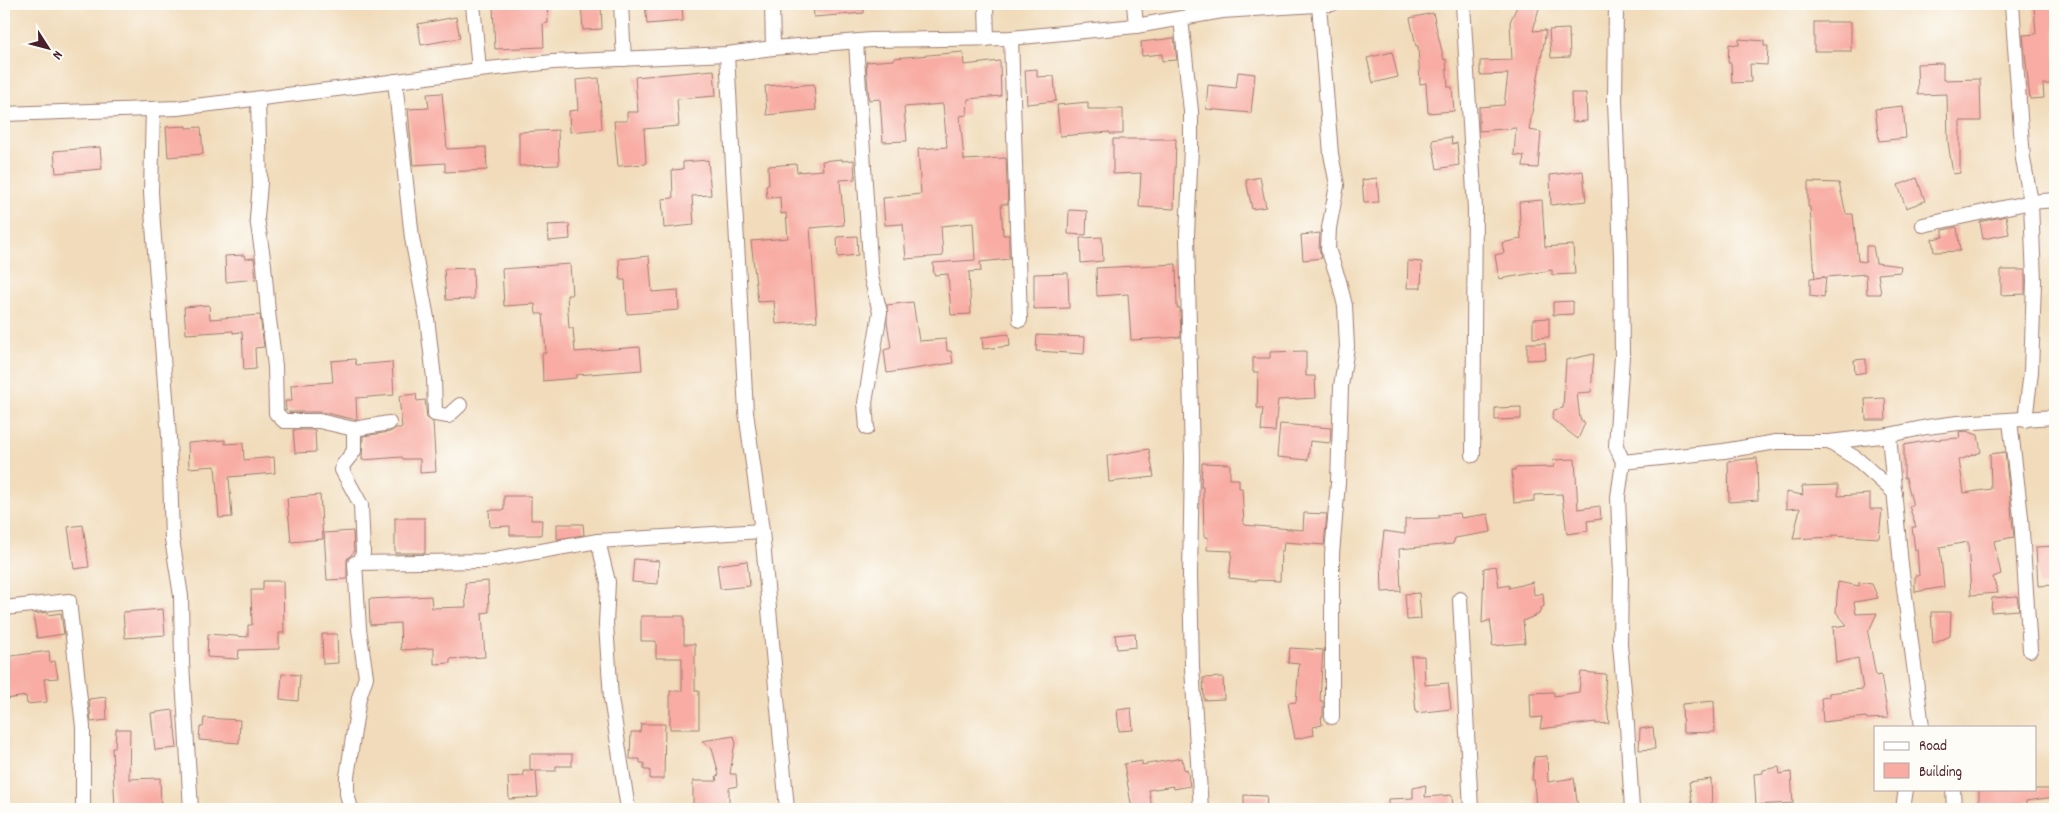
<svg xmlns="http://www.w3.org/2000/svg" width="2059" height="813" viewBox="0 0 2059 813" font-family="Dekko,sans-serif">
	<rect width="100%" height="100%" fill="#fdfcf7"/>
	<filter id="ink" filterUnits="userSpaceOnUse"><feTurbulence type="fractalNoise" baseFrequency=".02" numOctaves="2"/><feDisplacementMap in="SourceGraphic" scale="10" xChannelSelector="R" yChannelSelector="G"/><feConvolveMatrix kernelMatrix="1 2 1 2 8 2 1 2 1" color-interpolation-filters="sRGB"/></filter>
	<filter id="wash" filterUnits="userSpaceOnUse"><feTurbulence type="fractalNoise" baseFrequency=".0096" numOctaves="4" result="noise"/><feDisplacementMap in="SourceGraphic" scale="20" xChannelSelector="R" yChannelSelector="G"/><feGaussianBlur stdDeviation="1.12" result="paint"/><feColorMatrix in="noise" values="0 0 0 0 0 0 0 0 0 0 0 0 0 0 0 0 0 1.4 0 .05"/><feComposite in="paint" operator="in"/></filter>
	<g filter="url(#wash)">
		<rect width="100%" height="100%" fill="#f1dbba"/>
		<g id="blocks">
			<g fill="#f8aca3">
				<path d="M530,4H547L548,23L543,24L544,47L495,49L493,6Z"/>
				<path d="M581,4H601L602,29L583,30Z"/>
				<path d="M645,4H682L683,21L647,24Z"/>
				<path d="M813,4H864V13L814,17Z"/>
				<path d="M1518,4H1540L1533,31L1546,30L1529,130L1541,132L1538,168L1523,167L1524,156L1514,155L1516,128L1479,131V107L1504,105L1508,74L1480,75V61L1512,60L1510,22Z"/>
				<path d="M2055,5V84H2043L2044,98L2030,99L2023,35L2036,34L2034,6Z"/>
				<path d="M1433,13L1444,60L1446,59L1448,87H1452L1454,111L1428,113L1426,83L1420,84L1418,46H1416L1410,18Z"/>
				<path d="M456,17L460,38L421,45L418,24Z"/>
				<rect x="1814" y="22" width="37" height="29"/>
				<path d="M1569,29L1570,57L1551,58L1549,30Z"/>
				<path d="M1174,38L1177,60L1162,61V54L1142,56L1141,42Z"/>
				<path d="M1739,39L1764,41V46H1768L1767,65L1750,64L1751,82L1732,83L1731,63H1728L1729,44L1739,45Z"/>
				<path d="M963,52L964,65L1000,61L1001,96L968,99L967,115L960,116L964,160L1006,158L1008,204H1001L1003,235H1009V259L980,262L981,271L969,272L971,314L951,315L948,274L934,275L933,263L975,260L973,223L941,226L943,256L906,259L903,224L885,225L883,198L921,194L918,149L947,147L943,104L904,107L907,141L883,142L880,99L869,100L866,62L894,60V58Z"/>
				<path d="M1392,52L1398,77L1373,83L1367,58Z"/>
				<path d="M1943,63V80L1980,79L1981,121H1960V173L1953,174L1948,142L1947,94L1918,95L1917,64Z"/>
				<path d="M1037,69V77L1054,76L1056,101L1027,104L1025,70Z"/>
				<path d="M714,70L716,96L677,99L679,126L644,129L646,164L618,166L614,121H627V112H638L635,77Z"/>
				<path d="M1238,72L1255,74L1251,113L1206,109L1208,85L1236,88Z"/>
				<path d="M599,78L602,129L570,132L569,111L578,110L576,80Z"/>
				<path d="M791,84V86L814,84L816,110L767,115L765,86Z"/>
				<path d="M442,93L447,149L486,147L487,170L445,172V163L413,165L408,109L429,108L427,94Z"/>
				<path d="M1571,93H1586L1587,121L1572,122Z"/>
				<path d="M1088,102V109H1123V134H1110V132L1060,136L1057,105Z"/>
				<path d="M1903,106L1906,138L1879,141L1875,109Z"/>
				<path d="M186,126V128L201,127L203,154L168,157L166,127Z"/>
				<path d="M558,130L559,165L519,166V132Z"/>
				<path d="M1451,137L1452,144L1457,143L1459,165L1437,169L1432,140Z"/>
				<path d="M1113,139H1176L1174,209L1139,207L1141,173L1113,174Z"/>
				<path d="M100,147L102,169L56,173L54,151Z"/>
				<path d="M842,159V161L854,160L855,179L840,180L844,225L810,228L817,321L776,324L774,301L758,302L751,241L788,238L786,213L781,214L780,197L767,198L766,185H769L768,166L796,164L797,172L823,170L822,161Z"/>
				<path d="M708,160L711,195L692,196L694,225L664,228L662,199L673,198L672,170L683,169V162Z"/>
				<path d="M1583,171L1586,201L1551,205L1550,175Z"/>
				<path d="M1260,177L1266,207L1252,209L1246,180Z"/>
				<path d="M1377,178L1379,202L1364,203L1362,180Z"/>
				<path d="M1917,178L1925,201L1906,208L1898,185Z"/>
				<path d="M1808,182L1839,183L1846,214H1853L1858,261L1866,262V246H1873L1876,263L1901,266L1900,272L1878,274L1881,294H1867L1866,274L1826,277L1824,298L1810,296V278L1825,277L1815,278L1810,207H1808Z"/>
				<path d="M1542,200L1545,247L1573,245L1575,274L1552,275V270L1499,279L1495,255L1504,253L1502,243L1521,239L1519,202Z"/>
				<path d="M1069,210L1087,211L1086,235L1068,234Z"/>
				<path d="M2006,216L2009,234L1983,239L1980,222Z"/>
				<path d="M569,224L570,239L549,241L548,225Z"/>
				<path d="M1957,227L1960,251L1934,252L1932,239L1943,237V230Z"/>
				<path d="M1320,233L1319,249L1322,258L1303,260L1301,235Z"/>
				<path d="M857,236L858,255L838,257L837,237Z"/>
				<path d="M1102,237L1103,261L1081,263L1080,238Z"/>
				<path d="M244,255L245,259L254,258L256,279L226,282L225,256Z"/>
				<path d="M649,256L652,292L678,290L679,310L627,314L625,280H620L619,259Z"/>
				<path d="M1408,261L1422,262L1421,288H1407Z"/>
				<path d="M570,264L572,295H567L569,328H573L575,352L640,347L642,370L576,375V378L543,381L542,353H546L543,314H536L535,304L504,306L502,269Z"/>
				<path d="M1176,264L1177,308H1180L1181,337L1131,340L1128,294L1097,296L1096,268Z"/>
				<path d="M473,268L474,299L446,300L444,269Z"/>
				<path d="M2001,270H2025V294L2001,295Z"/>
				<path d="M1068,273L1069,308L1034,309V274Z"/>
				<path d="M1573,301V314L1553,315V302Z"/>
				<path d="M913,302L919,341L946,339L947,351H951L953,363L887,373L884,350L891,348L887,322V305Z"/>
				<path d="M209,305L210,319L260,315L264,347L255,348L256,369L244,370L242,332L233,333V331L186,334L184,307Z"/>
				<path d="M1549,318V337L1533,338V319Z"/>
				<path d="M1009,334L1010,346L983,349L982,337Z"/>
				<path d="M1037,335L1085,337L1084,354L1036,351Z"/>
				<path d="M1527,343H1545L1546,359L1527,360Z"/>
				<path d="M1306,351V376H1315L1316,398L1278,400L1275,432L1261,431L1263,408H1257L1258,372H1253V358H1270V352Z"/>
				<path d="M1594,354L1591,392L1577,393L1580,419L1585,423L1578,439L1552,419L1554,410L1563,408L1566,360Z"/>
				<path d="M355,359L356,365L392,362L394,395L356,398L357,420L321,412H288L286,410L285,401H292L291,385L333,382L331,361Z"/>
				<path d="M1866,359V372L1855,374L1854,360Z"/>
				<path d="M416,394L417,401L425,400L427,418L433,422L436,472L420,473V459H403L402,457L362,460L363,436L390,432L396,428H402L399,396Z"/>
				<path d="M1885,398L1886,420H1866L1865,399Z"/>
				<path d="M1521,407V419L1495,420V408Z"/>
				<path d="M1280,424L1331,428L1330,443L1310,441L1308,460L1277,457Z"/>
				<path d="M293,430H315L316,452L295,453Z"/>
				<path d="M1966,431L1978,435L1981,452L1959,460L1964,493L1991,489L1990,454L2005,452L2014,537L1994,541L2001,574L1993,577L1998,593L1971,595L1968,542L1940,547L1944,587L1915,592V576H1919L1917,549L1915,550L1912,527H1916L1909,506H1913L1906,478H1904V445L1931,440L1960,438L1959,432Z"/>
				<path d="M225,440V444L243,443L244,460L274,457L275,473L229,477L232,517L219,518L215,466L189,468L188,443Z"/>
				<path d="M1149,449L1154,477L1109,482L1107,456Z"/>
				<path d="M1757,458L1758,500L1729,502L1728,461Z"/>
				<path d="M1575,459L1578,509L1600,506L1601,519L1587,521L1588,531L1567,534L1562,494L1534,495V501L1514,503L1512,470H1515V468L1554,467L1553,460Z"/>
				<path d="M1202,463L1230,464V479H1239V488H1242L1244,525L1303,530L1304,513L1327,514L1324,545L1284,542L1283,551H1281L1280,581L1257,580V581L1229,578L1232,551L1207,550L1208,537H1204L1203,487H1201Z"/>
				<path d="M1838,485V496L1870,494V509H1882L1879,538L1832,535V537L1793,539L1800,508L1786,509V492L1803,495L1802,486Z"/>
				<path d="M320,495L323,539L291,542L287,498Z"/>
				<path d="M504,496H531V520H542L541,535H510V526L490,527L489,510H504Z"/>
				<path d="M1460,513L1461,518L1488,514L1491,532L1455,538L1453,544L1399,549L1401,591L1382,592L1381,558L1384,531L1405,534V519L1439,518V515Z"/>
				<rect x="395" y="518" width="30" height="35"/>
				<path d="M557,524H583L584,535L557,539Z"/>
				<path d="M83,525L89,567L74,569L68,527Z"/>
				<path d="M353,531L354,552L347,559V579L327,580L324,533Z"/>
				<path d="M2055,546V585L2038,586L2036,547Z"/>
				<path d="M634,559L659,561L658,584L632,582Z"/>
				<path d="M747,561L750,586L720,589L717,565Z"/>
				<path d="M1496,566L1499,587L1509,585V588L1533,582L1534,595L1543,593L1544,606L1541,608L1539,614L1523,621L1525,643L1492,646L1493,640L1490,620L1482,623L1484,568Z"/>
				<path d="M263,581H283L284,633H279V649L239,650L238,659L207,657L208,634L248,637V625H252L251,590H263Z"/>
				<path d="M488,581L489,612L482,613L485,657L450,659V663L434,664V648L401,650L400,623L370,625L369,599L431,596L432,608L466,607L465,583Z"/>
				<path d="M1838,582L1859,586V582L1872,584L1878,598L1854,602L1856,614L1877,613L1868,633L1876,676L1881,675L1888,718L1867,719L1866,717L1823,722L1821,698L1829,697V693L1863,689L1858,658L1836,663L1833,627L1847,625L1836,612Z"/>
				<path d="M1419,593L1421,619L1407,620L1405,594Z"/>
				<path d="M2017,596L2019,610L1991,612L1992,598Z"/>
				<path d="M163,609L165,635L125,638L123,612Z"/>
				<path d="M48,612V615L61,613L64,634L37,638L33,614Z"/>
				<path d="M1931,612H1951L1950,636L1933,644Z"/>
				<path d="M641,616H684V644H695V691H699V729H670V691H682V658H656V641H641Z"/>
				<path d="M1135,633L1136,647L1117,649L1115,635Z"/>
				<path d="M322,634H337L338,663L323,664Z"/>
				<path d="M1290,648L1323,650L1320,701H1323V717H1321L1322,725L1313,727L1314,735L1295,739L1288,703L1296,702L1299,664L1288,663Z"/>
				<path d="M49,651L50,662L55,661L58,678L44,679L47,702L27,704L26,696L6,699L4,657Z"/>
				<path d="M1411,656H1424L1425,685L1448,683L1451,709L1416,713Z"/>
				<path d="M1581,672L1606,674L1605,687L1609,723L1596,724V722L1540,729L1542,717L1531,718L1530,693L1554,692V696L1579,692Z"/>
				<path d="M282,674L300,675L298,701L280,699Z"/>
				<path d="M1223,677L1224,699L1204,700L1203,678Z"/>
				<path d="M106,697L107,720L91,722L89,699Z"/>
				<path d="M1714,701L1715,732L1683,733L1682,704Z"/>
				<path d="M1131,708L1133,730L1119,731L1117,710Z"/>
				<path d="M173,710L177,748L155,750L151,713Z"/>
				<path d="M204,718L240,720L239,743L199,740L200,727H203Z"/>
				<path d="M641,724H665L664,779H650V770H644V763H640V759H630L631,732H640Z"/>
				<path d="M1653,727L1655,749L1639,750L1640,729Z"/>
				<path d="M116,729H130L129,779L160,778L161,809H115L112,748H115Z"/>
				<path d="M734,736L736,744L734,748L730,774H736L737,786L729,788V806L693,808V781H717L716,776L719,775L712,748L702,741Z"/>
				<path d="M530,754H572V766H556V771H536L538,797L509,799L508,777L524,776L523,771H534L530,770Z"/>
				<path d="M1547,756L1548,782L1574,778L1578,809H1536L1534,780H1532L1534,757Z"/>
				<path d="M1182,758L1184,770L1187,769L1190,786L1174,789L1173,786L1149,790L1152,809H1132L1124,764L1142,761V765Z"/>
				<path d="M1779,767L1780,774L1791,772L1793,803L1756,805L1754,774L1763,773V770Z"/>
				<path d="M1711,779L1712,809H1693L1689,782Z"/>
				<path d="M1426,785L1425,797L1452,795L1453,809H1388V799L1413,798V788Z"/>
				<path d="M1979,789H2055V797L2026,801V809H1979Z"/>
				<path d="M1244,795L1267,796L1266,809H1244Z"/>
			</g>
		</g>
	</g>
	<g filter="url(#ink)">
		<use href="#blocks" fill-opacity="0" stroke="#9e7d72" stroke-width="1"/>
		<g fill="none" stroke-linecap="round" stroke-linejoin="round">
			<g stroke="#9e7d72" stroke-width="16">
				<g id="street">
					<path d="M473,4L479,70"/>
					<path d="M621,4L624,59"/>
					<path d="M772,4L773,48"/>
					<path d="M986,4L987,39"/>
					<path d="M1134,4L1136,26"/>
					<path d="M1463,4L1475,209L1473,455"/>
					<path d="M1616,4L1615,101L1621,255L1622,356L1616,446L1623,462L1618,497L1621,575L1620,644L1627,725L1632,809"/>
					<path d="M2012,4L2023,159L2031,202L2034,281L2031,372L2025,420"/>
					<path d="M1319,5L1331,154L1337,185L1329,228L1328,249L1339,281L1345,306L1347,347L1341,386L1338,483L1332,554V717"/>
					<path d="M1181,19L1191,111V148L1187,235L1192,460L1190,575L1192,667L1201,809"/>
					<path d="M1011,38L1020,320"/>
					<path d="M856,42L871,277L880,312L865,403L867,428"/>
					<path d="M727,54L746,412L762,531L787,809"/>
					<path d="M395,81L412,238L427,318L434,378L435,414L448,416L460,405"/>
					<path d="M258,99L260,183L257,218L264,265L268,312L275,366L276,413L284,421H319L354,429L389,423"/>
					<path d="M153,109L151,192L153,225L169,437L172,539L181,596L182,663L191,809"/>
					<path d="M4,114L178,108L345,88L479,70L553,62L727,54L773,48L871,40L1011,38L1136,26L1222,11L1332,4"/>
					<path d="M1923,225L2031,202L2055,200"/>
					<path d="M2010,421L2021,517L2030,650"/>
					<path d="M354,429V451L343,465L342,470L361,505L363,553L360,563"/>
					<path d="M1889,435L1901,565L1922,727"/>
					<path d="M1829,442L1857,459L1895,493"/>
					<path d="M1623,462L1724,451L1776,442H1829L1889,435L1927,427L1958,423L2055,417"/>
					<path d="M598,541L608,582L606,624L611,698L628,809"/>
					<path d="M1460,599L1471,809"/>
					<path d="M4,608L69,601L83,727V809"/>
					<path d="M1953,789L1954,809"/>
					<path d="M351,809L347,794V777L359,698L366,677L359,629L355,563L484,561L598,541L762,531"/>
					<path d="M1903,809L1906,789"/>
				</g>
			</g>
			<use href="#street" stroke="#fff" stroke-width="14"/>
		</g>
	</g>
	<rect width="2059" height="813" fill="none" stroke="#fdfcf7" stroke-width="20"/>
	<rect x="1874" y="726" width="162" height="65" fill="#fdfcf7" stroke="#b5a4a5"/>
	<rect x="1884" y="742" width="25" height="8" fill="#ffffff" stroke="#b5a4a5"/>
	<text x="1919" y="750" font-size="15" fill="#4a1f2b">Road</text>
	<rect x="1884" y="763" width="25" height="15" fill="#f8aca3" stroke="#b5a4a5"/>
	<text x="1919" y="776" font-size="15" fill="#4a1f2b">Building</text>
	<g transform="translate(48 48) rotate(126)" stroke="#fdfcf7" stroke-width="4" paint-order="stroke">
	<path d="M0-4L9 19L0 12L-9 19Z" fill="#4a1f2b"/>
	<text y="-8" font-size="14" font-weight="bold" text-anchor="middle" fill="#4a1f2b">N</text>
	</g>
</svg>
